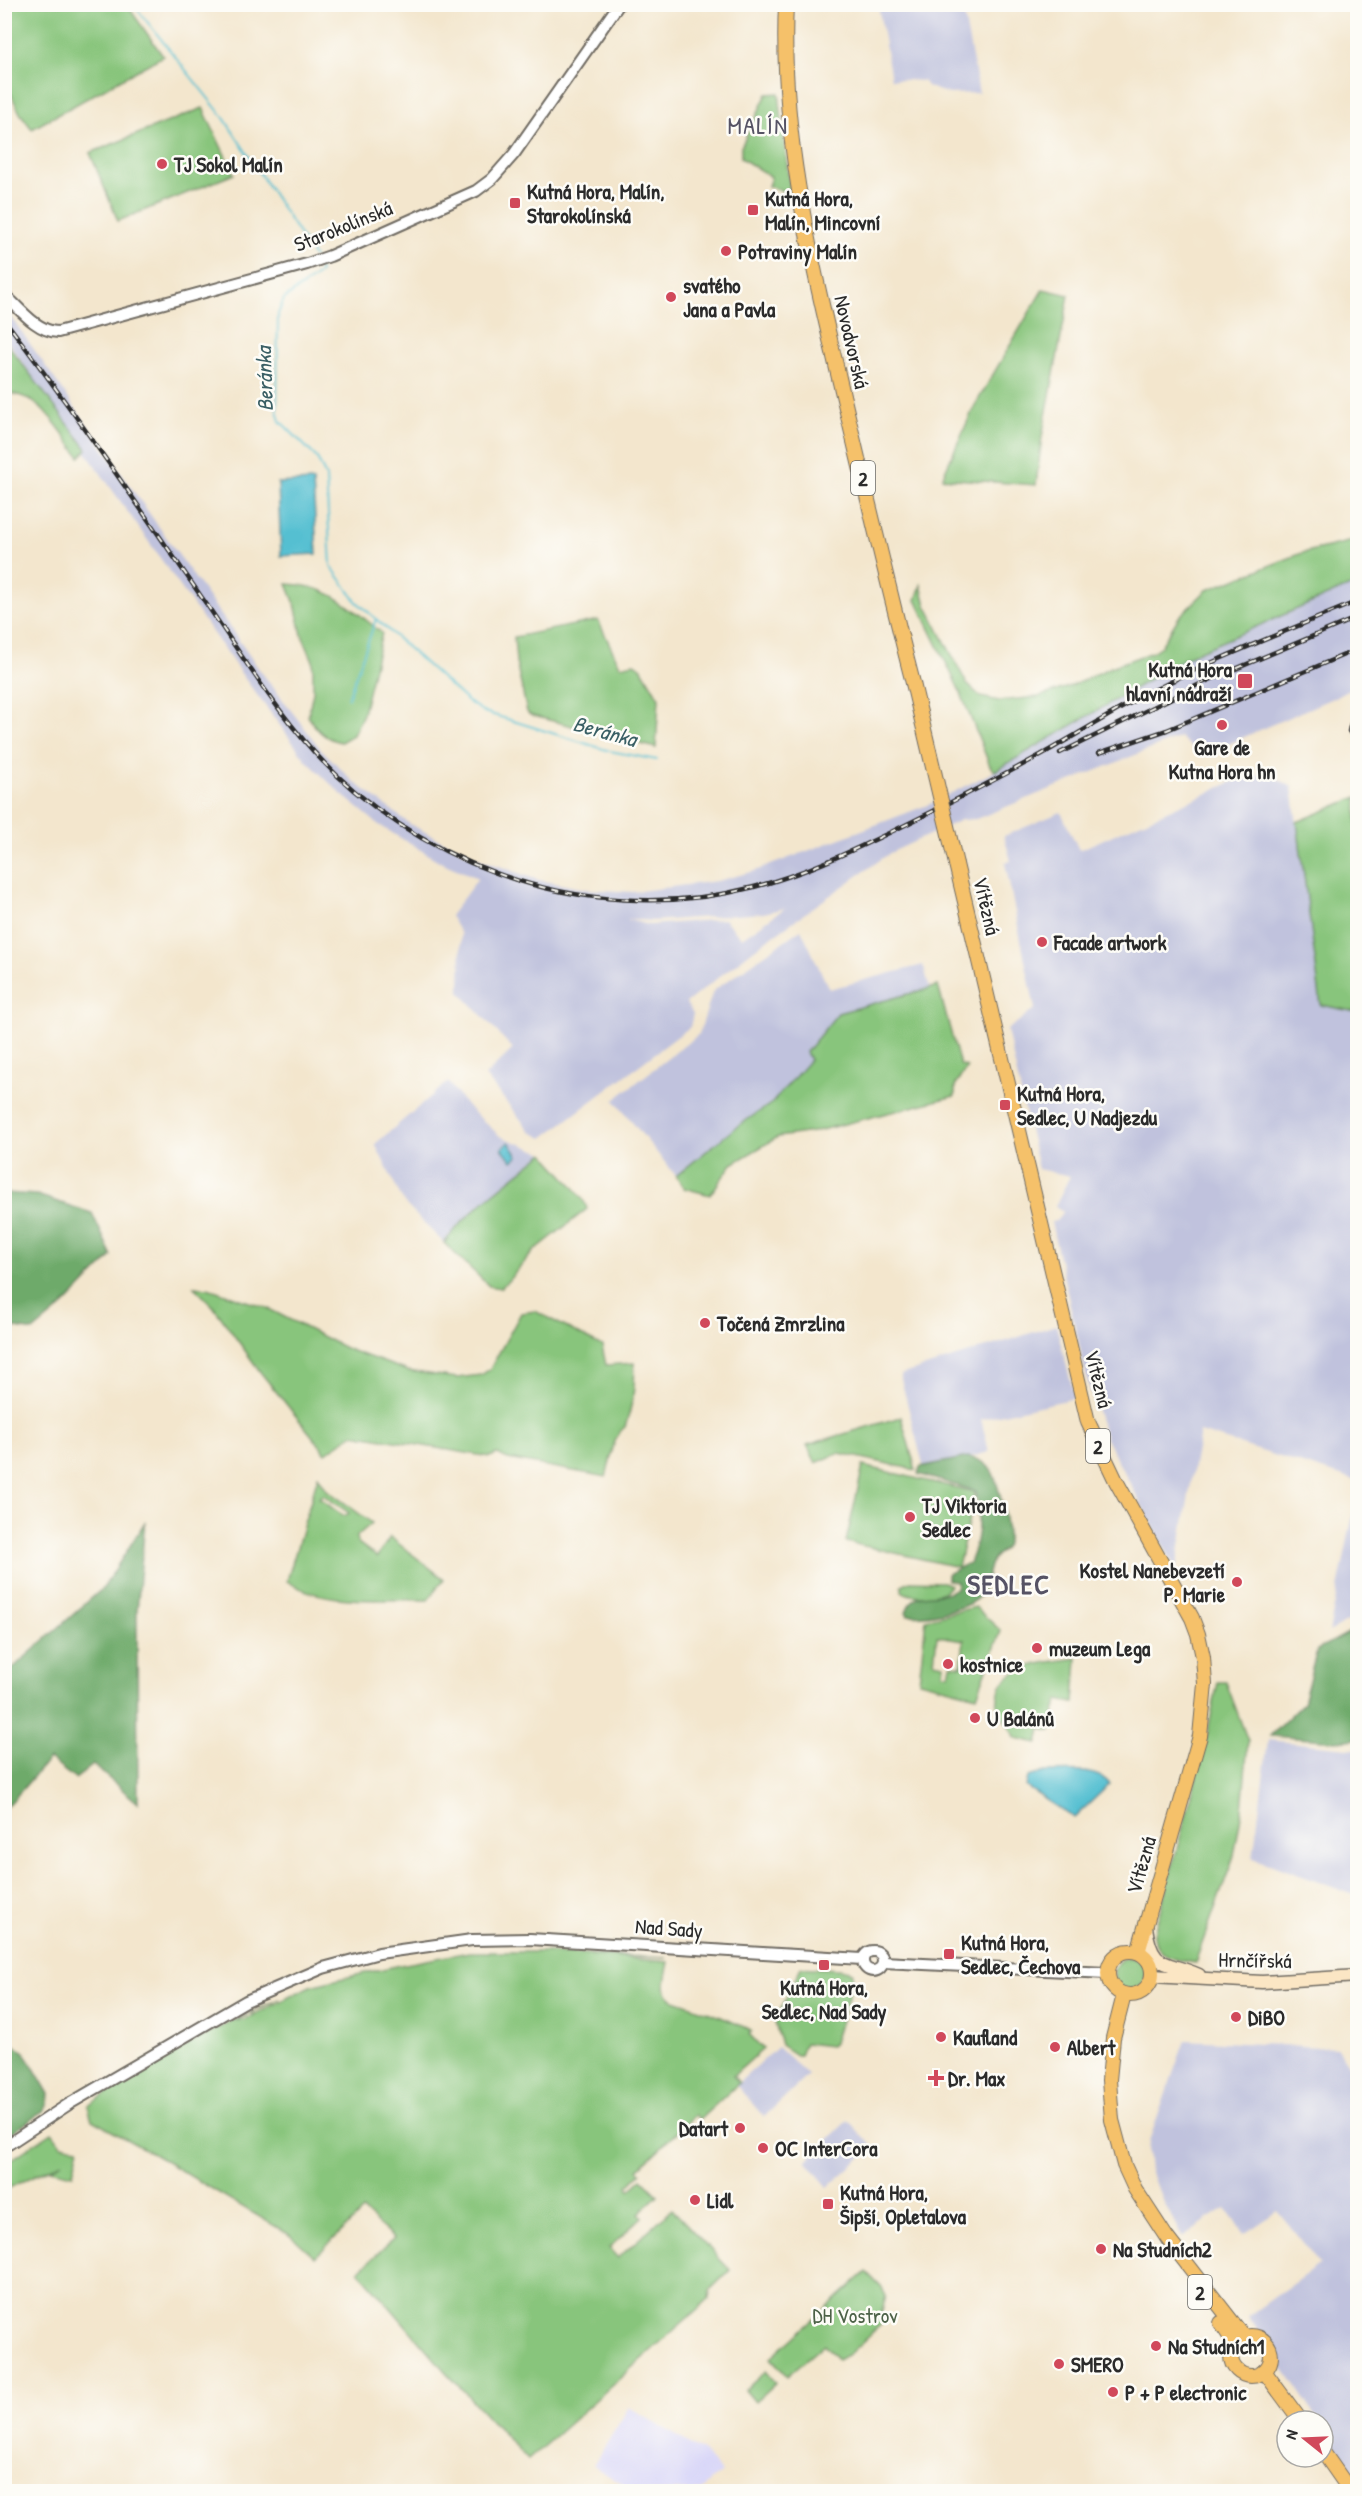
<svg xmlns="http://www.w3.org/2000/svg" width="1362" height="2496" viewBox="0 0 1362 2496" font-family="'Patrick Hand',sans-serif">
	<rect width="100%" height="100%" fill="#fdfcf7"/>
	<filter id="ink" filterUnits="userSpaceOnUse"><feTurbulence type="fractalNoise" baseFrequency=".0167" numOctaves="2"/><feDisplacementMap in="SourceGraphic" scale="12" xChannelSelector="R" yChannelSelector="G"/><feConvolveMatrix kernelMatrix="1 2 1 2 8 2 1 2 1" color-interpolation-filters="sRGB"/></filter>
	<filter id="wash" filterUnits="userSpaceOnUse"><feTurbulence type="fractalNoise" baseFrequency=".008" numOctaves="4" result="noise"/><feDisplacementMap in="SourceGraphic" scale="24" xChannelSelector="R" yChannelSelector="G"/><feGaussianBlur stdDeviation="1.35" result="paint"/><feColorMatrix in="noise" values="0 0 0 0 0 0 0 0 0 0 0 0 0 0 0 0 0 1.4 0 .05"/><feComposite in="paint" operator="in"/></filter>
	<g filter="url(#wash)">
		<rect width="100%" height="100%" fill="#f3e6cd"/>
		<path fill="#d9d7f8" d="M629,2407L703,2452L722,2472L700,2491L635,2492L593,2466Z"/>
		<g fill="#c0c2dd" fill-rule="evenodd">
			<path d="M878,5H962L979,93L949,94L928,87L923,81L891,79Z"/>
			<path d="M4,307L259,669L320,748L353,781L410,824L471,856L538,880L586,889L633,892L717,881L755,871L930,804L995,771L1191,655L1357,583V685L1335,697L1201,756L1180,737L976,819L961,820L890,853L753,950L686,1003L693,1014L690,1027L543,1138L531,1132L485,1076L513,1049L460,992L461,934L450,916L478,878L442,863L379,825L341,794L306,760L245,679L5,337ZM785,908L742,938L724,919L650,925L624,919L654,921L764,913Z"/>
			<path d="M1248,775H1271L1292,787L1321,1004L1357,1012V1481L1200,1432L1176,1569L1106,1439L1089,1387L1051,1222L1056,1221L1063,1211L1055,1206L1070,1176L1038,1169L1007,1030L1035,1009L1005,863L1011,861L1004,836L1061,812L1079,850Z"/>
			<path d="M801,929L829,989L923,965L930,988L838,1013L810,1060L772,1103L735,1128L676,1176L614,1100L699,1034L713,991Z"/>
			<path d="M448,1082L467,1106L500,1136L544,1153L491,1196L455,1229L444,1243L404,1203L375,1144Z"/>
			<path d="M1056,1325L1075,1398L981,1419L989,1452L924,1469L900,1375Z"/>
			<path d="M1357,1495V1616L1329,1632Z"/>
			<path d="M1268,1740L1357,1749V1896L1253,1858Z"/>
			<path d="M1185,2040L1337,2048L1357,2078V2479L1323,2427V2421H1319L1248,2316L1320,2264L1278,2211L1244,2234L1225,2208L1182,2237L1157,2189L1150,2171L1148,2151L1149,2141Z"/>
			<path d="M778,2047L808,2075L764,2117L736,2085Z"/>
			<path d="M848,2120L873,2147L828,2187L806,2161Z"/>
		</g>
		<g fill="#88c57b" stroke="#5a7853" stroke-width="1.5" fill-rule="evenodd">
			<path d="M5,4L127,5L163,56L32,129L20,113L5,82Z"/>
			<path d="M779,93L790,190L785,192L768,186L771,177L741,158V147L767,94Z"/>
			<path d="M203,108L234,174L118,221L90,153Z"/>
			<path d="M1043,289L1069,295L1042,437L1036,485L942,478L974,407Z"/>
			<path d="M5,341L87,449L80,457C59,430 42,394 5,393Z"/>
			<path d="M1357,540V583L1191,655L995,771L990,766L962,696L916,600L921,585L926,605L967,684L981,697L999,701L1038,697L1074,685L1111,667L1152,652L1161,646L1179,617L1207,590L1302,553Z"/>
			<path d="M287,584C331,585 350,607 382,633L363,714L353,735L341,742C324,739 317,730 308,716L313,692V661L302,635L295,604Z"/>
			<path d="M598,620L620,666L634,663L641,667L659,698L656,748L530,715L527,712L516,662L514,637Z"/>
			<path d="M1357,797V1012L1321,1005L1297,822Z"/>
			<path d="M938,986L960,1065L967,1067L955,1086V1096L813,1132L778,1137L732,1164L710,1195L684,1188L676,1176L735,1128L772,1103L810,1060L806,1052L838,1013Z"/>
			<path d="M544,1153C555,1168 584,1194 587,1209L534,1251L508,1281L500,1288L489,1286L444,1243C471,1208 509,1181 544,1153Z"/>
			<path d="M194,1287L208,1288L267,1308L347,1349L408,1371L457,1378L481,1375L490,1369L521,1313L535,1311L602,1346L606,1365L634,1363C636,1385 633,1405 625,1427C612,1436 611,1462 606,1477L508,1459L497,1454L490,1457L353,1434L326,1453L261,1373L213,1306Z"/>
			<path d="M901,1417L916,1470L839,1453L816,1463L807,1445Z"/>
			<path d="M863,1466L975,1492L958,1567L846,1542Z"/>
			<path d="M318,1476L327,1490L372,1523L357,1536V1542L377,1557L390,1537L444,1579L428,1600C384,1598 325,1607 287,1581ZM323,1495L349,1513L345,1516C336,1512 328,1504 319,1498Z"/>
			<path d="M910,1581L943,1582L950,1585C944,1598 912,1599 902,1591V1585Z"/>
			<path d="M975,1607L1001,1631L977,1696L919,1681L926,1619ZM937,1636L964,1640L961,1666L951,1665L949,1674L943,1673L944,1664L934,1662Z"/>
			<path d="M1077,1658L1074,1703L1058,1700L1051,1731L1041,1729L1038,1743L1016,1738L997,1707C998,1700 998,1689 1002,1684C1017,1662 1054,1662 1077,1658Z"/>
			<path d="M1218,1682H1226L1248,1741L1242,1810L1234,1856L1195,1963C1176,1960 1154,1958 1154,1933L1204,1750Z"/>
			<path d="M469,1952H547L667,1958L589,1955L669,1962C667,1975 659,1993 674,2000C701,2009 727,2018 752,2031L749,2034L763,2049L733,2076L739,2083L700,2119L695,2115L638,2169L641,2173L628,2186L630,2190L642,2179L658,2195L639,2213L642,2217L609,2248L618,2258L672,2209L730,2270L710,2290L709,2299L528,2460L444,2370L359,2271L394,2238L363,2211L315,2257L292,2236L153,2154L92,2120L88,2106C149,2064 213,2029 280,1999L235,2021L245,2020L310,1986L395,1966Z"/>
			<circle cx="1130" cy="1974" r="16"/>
			<path d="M801,1967C818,1969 837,1967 852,1972L851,1987L834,2043L831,2046L805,2043L800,2055H796L781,2045L775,2022Z"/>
			<path d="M52,2132L62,2145L79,2147L73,2174L50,2169L62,2162L5,2190V2164Z"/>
			<path d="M866,2272L881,2287L886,2296L881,2314L886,2320L849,2354L838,2360L824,2344L787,2376L771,2358Z"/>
			<path d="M766,2371L776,2383L755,2402L745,2390Z"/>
		</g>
		<g fill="#6eaa6b" stroke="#4c6a4b" stroke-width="1.5">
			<path d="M5,1193L37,1195L92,1213L112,1256L63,1306L33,1331L5,1326Z"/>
			<path d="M968,1457C977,1459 985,1461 991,1470C998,1481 1011,1535 1006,1547C1002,1553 994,1554 991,1563C987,1573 987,1585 981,1594C970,1610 926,1617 908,1615L906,1612C915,1585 938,1602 956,1588L957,1582L947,1580V1574L969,1563C979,1541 980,1515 976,1491L921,1475L918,1474L920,1467Z"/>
			<path d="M145,1522L137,1611L138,1803L93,1765L75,1779L49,1759L5,1809V1675L104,1587Z"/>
			<path d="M1357,1628V1739L1336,1741L1270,1736L1303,1703L1317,1650Z"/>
			<path d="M4,2041L24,2051L49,2094L48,2104L43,2111L5,2138Z"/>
		</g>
		<g fill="#55bfd1" stroke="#40757e" stroke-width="1.5">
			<path d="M313,481L317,554L281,556L278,483Z"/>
			<path d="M509,1142L518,1156L512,1161L502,1148Z"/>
			<path d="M1045,1772C1065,1772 1096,1767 1110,1784L1074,1818L1026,1787L1028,1777Z"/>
		</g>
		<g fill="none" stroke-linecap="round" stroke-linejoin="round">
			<g stroke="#55bfd1" stroke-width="2">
				<path d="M133,4L224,118L314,257"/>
				<path d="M318,264L320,273L284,299L278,314L277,410L280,421L317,458L326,477L331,566L356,601L467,701L484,712L610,751L657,760"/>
				<path d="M348,698L376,619"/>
			</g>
		</g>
	</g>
	<g filter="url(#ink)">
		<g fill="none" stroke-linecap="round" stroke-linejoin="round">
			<g stroke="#716c64" stroke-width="14">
				<g id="tertiary">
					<path d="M4,294C19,308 37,332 58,332L307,264L330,256L476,191L492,179L514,154L619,4"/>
					<circle cx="873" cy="1961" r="10"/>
					<path d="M883,1962L1107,1973"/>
					<path d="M4,2147L69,2104L246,2001L323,1968L379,1953L472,1940L530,1939L862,1959"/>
				</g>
			</g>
			<g stroke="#716c64" stroke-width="15">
				<g id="secondary">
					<path d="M1146,1927C1152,1971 1166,1960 1199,1975"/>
					<path d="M1152,1976L1262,1982L1358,1976"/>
				</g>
			</g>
			<g stroke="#716c64" stroke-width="16">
				<g id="primary">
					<path d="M786,4C780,132 810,254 839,378C863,480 887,582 913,683"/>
					<path d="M956,864L1088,1422L1116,1481L1192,1618L1198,1634L1203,1657L1205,1684L1200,1736L1138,1952"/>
					<circle cx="1130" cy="1973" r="22"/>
					<path d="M1124,1995L1113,2038L1109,2080L1112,2120L1124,2165L1135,2189L1167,2238L1244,2337"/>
					<path d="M1221,2323L1235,2344"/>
					<circle cx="1251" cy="2356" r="20"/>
					<path d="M1264,2371L1301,2421"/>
					<path d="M1323,2452L1351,2492"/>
				</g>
			</g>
			<use href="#tertiary" stroke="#fff" stroke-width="10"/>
			<use href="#secondary" stroke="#fbe6c4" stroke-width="12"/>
			<use href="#primary" stroke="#f5c16b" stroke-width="14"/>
			<g stroke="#2b2b2b" stroke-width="4.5">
				<g id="rail">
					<path d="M4,319C74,411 139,507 205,602C240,653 273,706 314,752C363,806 428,848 496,873C577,903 670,909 754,887C804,874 849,852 895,830C946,805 996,780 1046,752C1077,734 1109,715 1141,697C1210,660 1285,632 1358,601"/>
					<path d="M1358,718L1351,723L1349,731L1358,745"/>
					<path d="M1060,753L1200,684L1358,617"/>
					<path d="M1099,753L1167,730L1358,649"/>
				</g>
			</g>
			<use href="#rail" stroke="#fdfcf7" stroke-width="2" stroke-dasharray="7" stroke-linecap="butt"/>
			<g stroke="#716c64" stroke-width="16" stroke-linecap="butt">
				<path id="primary-bridge" d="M913,683L956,864"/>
			</g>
			<use href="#primary-bridge" stroke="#f5c16b" stroke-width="14"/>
		</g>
	</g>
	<g fill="#d1495b" stroke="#fdfcf7" stroke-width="2">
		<circle cx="162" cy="164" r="6"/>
		<rect x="509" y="197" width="12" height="12" rx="3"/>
		<rect x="747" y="204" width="12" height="12" rx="3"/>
		<circle cx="726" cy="251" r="6"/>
		<circle cx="671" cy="297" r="6"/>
		<rect x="1237" y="673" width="16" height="16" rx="3"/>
		<circle cx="1222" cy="725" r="6"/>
		<circle cx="1042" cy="942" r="6"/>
		<rect x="999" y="1099" width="12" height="12" rx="3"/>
		<circle cx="705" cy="1323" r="6"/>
		<circle cx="910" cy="1517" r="6"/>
		<circle cx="1237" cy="1582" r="6"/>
		<circle cx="1037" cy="1648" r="6"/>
		<circle cx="948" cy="1664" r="6"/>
		<circle cx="975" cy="1718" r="6"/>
		<rect x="943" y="1948" width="12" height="12" rx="3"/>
		<rect x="818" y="1959" width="12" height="12" rx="3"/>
		<circle cx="1236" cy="2017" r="6"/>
		<circle cx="941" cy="2037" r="6"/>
		<circle cx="1055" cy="2047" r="6"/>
		<path d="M933 2069h6v6h6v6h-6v6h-6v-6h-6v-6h6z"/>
		<circle cx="740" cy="2128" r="6"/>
		<circle cx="763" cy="2148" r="6"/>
		<circle cx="695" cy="2200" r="6"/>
		<rect x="822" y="2198" width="12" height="12" rx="3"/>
		<circle cx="1101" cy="2249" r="6"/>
		<circle cx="1156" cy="2346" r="6"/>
		<circle cx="1059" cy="2364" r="6"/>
		<circle cx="1113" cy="2392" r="6"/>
	</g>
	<g text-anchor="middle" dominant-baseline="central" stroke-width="5" stroke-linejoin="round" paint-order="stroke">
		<g fill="#fdfcf7" stroke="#6a6a68" stroke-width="1.5">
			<rect x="851" y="461" width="24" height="34" rx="4.5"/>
			<rect x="1086" y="1429" width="24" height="34" rx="4.5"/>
			<rect x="1188" y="2275" width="24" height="34" rx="4.5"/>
		</g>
		<g font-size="20" font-weight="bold" fill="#2b2b2b">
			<text x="863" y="478">2</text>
			<text x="1098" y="1446">2</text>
			<text x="1200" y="2292">2</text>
		</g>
		<g font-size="21" font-weight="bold" fill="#2b2b2b" stroke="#fdfcf7" text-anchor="start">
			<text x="174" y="164">TJ Sokol Malín</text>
			<text x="527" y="191">Kutná Hora, Malín,<tspan x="527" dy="24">Starokolínská</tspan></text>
			<text x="765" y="198">Kutná Hora,<tspan x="765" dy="24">Malín, Mincovní</tspan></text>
			<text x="738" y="251">Potraviny Malín</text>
			<text x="683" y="285">svatého<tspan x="683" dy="24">Jana a Pavla</tspan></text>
			<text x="1232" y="669" text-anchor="end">Kutná Hora<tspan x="1232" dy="24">hlavní nádraží</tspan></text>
			<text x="1222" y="747" text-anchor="middle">Gare de<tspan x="1222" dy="24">Kutna Hora hn</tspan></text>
			<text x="1054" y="942">Facade artwork</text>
			<text x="1017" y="1093">Kutná Hora,<tspan x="1017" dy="24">Sedlec, U Nadjezdu</tspan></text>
			<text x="717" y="1323">Točená Zmrzlina</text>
			<text x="922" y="1505">TJ Viktoria<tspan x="922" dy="24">Sedlec</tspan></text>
			<text x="1225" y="1570" text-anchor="end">Kostel Nanebevzetí<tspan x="1225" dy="24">P. Marie</tspan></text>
			<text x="1049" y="1648">muzeum Lega</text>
			<text x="960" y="1664">kostnice</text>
			<text x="987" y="1718">U Balánů</text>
			<text x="961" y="1942">Kutná Hora,<tspan x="961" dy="24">Sedlec, Čechova</tspan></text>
			<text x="824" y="1987" text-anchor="middle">Kutná Hora,<tspan x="824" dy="24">Sedlec, Nad Sady</tspan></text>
			<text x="1248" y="2017">DiBO</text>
			<text x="953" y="2037">Kaufland</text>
			<text x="1067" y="2047">Albert</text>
			<text x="948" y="2078">Dr. Max</text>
			<text x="728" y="2128" text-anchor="end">Datart</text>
			<text x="775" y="2148">OC InterCora</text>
			<text x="840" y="2192">Kutná Hora,<tspan x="840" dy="24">Šipší, Opletalova</tspan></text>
			<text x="707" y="2200">Lidl</text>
			<text x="1113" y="2249">Na Studních2</text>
			<text x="1168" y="2346">Na Studních1</text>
			<text x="1071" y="2364">SMERO</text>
			<text x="1125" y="2392">P + P electronic</text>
		</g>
		<g font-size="21" fill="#2b2b2b" stroke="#fdfcf7">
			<text transform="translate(343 226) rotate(-22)">Starokolínská</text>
			<text transform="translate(852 342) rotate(77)">Novodvorská</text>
			<text transform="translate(987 906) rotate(77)">Vítězná</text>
			<text transform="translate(1099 1379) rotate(76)">Vítězná</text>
			<text transform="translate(1141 1865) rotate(-74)">Vítězná</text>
			<text transform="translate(669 1928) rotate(4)">Nad Sady</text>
			<text transform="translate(1255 1960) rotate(1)">Hrnčířská</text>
		</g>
		<g font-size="21" fill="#4c6147" stroke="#fdfcf7">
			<text x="855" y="2315">DH Vostrov</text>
		</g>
		<g font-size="22" font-style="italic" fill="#3a5f65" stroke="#fdfcf7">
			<text transform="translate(264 379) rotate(-92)">Beránka</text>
			<text transform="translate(605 731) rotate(15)">Beránka</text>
		</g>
		<g font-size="24" letter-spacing="1.5" fill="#565365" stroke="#fdfcf7">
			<text x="758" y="125">MALÍN</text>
		</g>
		<g font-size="27" font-weight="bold" letter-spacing="1.5" fill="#565365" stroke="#fdfcf7">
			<text x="1009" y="1584">SEDLEC</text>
		</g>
	</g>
	<rect width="1362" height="2496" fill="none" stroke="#fdfcf7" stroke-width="24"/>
	<g transform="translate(1305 2439) rotate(288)"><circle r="28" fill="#fdfcf7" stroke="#a9a8a5" stroke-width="1.5"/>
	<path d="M0-4.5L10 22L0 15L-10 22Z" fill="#d1495b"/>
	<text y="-9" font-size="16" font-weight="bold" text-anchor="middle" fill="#2b2b2b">N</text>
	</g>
</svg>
